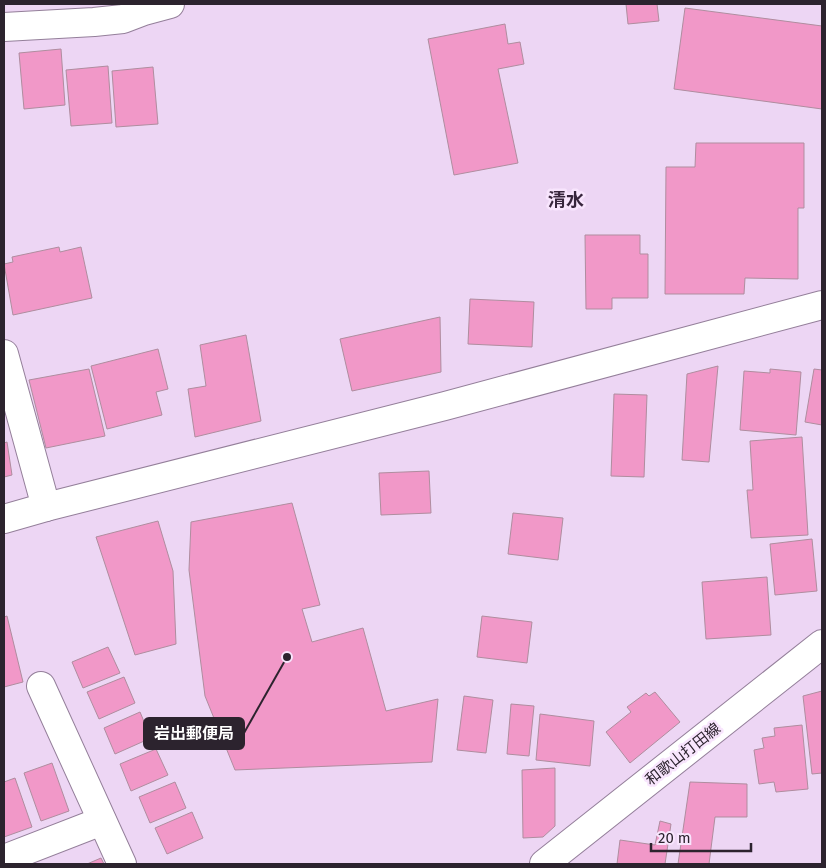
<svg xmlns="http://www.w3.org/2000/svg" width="826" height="868" viewBox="0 0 826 868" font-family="'Fira Sans','Noto Sans JP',sans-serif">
	<rect width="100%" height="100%" fill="#edd6f4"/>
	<g fill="#f198c8" stroke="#af8d9f">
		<path d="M626,4H657L659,21L628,24Z"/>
		<path d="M685,8L822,26V109L674,89Z"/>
		<path d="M505,24L508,44L520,42L524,64L498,69L518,163L454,175L428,39Z"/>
		<path d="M61,49L65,105L24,109L19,53Z"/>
		<path d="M108,66L112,123L71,126L66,70Z"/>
		<path d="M153,67L158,124L116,127L112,71Z"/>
		<path d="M696,143H804V208H798V279L745,278L744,294H665L666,167H695Z"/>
		<path d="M585,235H640V254H648V298H612V309H586Z"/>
		<path d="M59,247L60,252L81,247L92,298L13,315L4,264L13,262L12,257Z"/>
		<path d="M470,299L534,302L532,347L468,344Z"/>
		<path d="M440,317L441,372L352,391L340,339Z"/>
		<path d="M246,335L261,421L195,437L188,389L206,386L200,345Z"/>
		<path d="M158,349L168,389L156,392L162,415L107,429L91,366Z"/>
		<path d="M718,366L709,462L682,460L687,374Z"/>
		<path d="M89,369L105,436L46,448L29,380Z"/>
		<path d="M770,369L801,372L796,435L740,430L744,371L770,373Z"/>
		<path d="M814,369L822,370V425L805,422Z"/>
		<path d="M614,394L647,395L644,477L611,476Z"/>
		<path d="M802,437L808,535L751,538L747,490H753L750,441Z"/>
		<path d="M7,442L12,475L4,477V443Z"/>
		<path d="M429,471L431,513L381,515L379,473Z"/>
		<path d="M292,503L320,605L302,609L312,642L363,628L386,711L438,699L432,762L235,770L205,696L189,570L191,522Z"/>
		<path d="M513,513L563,518L558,560L508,554Z"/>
		<path d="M158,521L173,571L176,644L135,655L96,537Z"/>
		<path d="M812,539L817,591L775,595L770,544Z"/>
		<path d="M767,577L771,635L706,639L702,582Z"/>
		<path d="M7,616L23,682L4,687V617Z"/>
		<path d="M482,616L532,622L527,663L477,657Z"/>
		<path d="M108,647L120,673L83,688L72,662Z"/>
		<path d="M124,677L135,703L99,719L87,692Z"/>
		<path d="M822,691V773L812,774L803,696Z"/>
		<path d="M655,692L680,722L630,763L606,732L631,712L627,707L646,693L649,696Z"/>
		<path d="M464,696L493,700L486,753L457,750Z"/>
		<path d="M511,704L534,706L529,756L507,754Z"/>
		<path d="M140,712L151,738L115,754L104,728Z"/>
		<path d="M540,714L594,721L590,766L536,760Z"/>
		<path d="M802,725L808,789L776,792L774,782L759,784L754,750L764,748L762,738L775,736L774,728Z"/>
		<path d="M156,749L168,775L131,791L120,764Z"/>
		<path d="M52,763L69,811L41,821L24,773Z"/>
		<path d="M555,768V826L543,837L523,838L522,770Z"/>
		<path d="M15,778L32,827L4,837V782Z"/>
		<path d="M175,782L186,808L150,823L139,797Z"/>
		<path d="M690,782L747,784V817H715L709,864H678Z"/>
		<path d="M192,812L203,838L167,854L155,828Z"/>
		<path d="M660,821L671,824L665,864H617L620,840L655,845Z"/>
		<path d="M101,858L104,864H87Z"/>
	</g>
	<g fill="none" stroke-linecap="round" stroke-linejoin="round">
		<g stroke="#947f9a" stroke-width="30">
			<g id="minor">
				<path d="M4,27L94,22L123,19L144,11L170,4"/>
				<path d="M4,354L46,507"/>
				<path d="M41,686L122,864"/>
				<path d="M4,859L102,821"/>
			</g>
		</g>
		<g stroke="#947f9a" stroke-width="30">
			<path id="tertiary" d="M4,519L46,507L445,406L822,305"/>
		</g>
		<g stroke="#947f9a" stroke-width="30">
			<path id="primary" d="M544,864L822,644"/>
		</g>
		<use href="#minor" stroke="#fff" stroke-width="28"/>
		<use href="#tertiary" stroke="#fff" stroke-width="28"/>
		<use href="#primary" stroke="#fff" stroke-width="28"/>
	</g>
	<g text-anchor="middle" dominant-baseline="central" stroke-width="5" stroke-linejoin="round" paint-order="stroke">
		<g font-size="15" fill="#2c232e" stroke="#f8e5fd">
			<text transform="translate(683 754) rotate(-38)">和歌山打田線</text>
		</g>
		<g font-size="18" font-weight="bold" fill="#37253c" stroke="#f8e5fd">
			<text x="566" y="200">清水</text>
		</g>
	</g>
	<path fill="none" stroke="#2c232e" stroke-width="2" d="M287 657L244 733"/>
	<circle fill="#2c232e" stroke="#f8e5fd" stroke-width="2" cx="287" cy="657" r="5"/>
	<rect fill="#2c232e" stroke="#2c232e" stroke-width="2" x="144" y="718" width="100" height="31" rx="5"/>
	<g font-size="16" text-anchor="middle" font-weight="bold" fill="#fff">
		<text x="194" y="739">岩出郵便局</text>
	</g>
	<rect width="826" height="868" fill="none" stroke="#2c232e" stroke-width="10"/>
	<path d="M651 843v8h100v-8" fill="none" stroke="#2c232e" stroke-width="2.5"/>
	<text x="658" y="843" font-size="15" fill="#2c232e" stroke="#f8e5fd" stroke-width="4" paint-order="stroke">20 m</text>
</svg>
